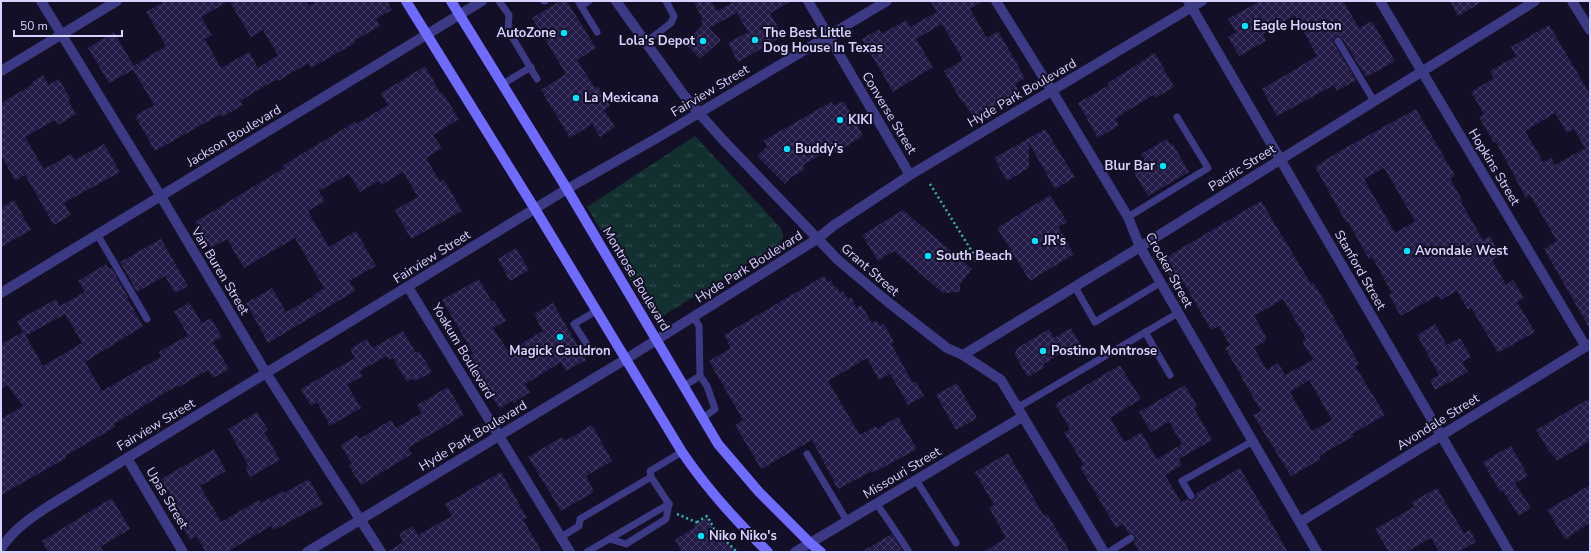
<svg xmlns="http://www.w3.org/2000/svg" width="1591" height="553" viewBox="0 0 1591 553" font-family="'Nunito Sans',sans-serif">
	<defs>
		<pattern id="grass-tufts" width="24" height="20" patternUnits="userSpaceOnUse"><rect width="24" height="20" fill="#12302f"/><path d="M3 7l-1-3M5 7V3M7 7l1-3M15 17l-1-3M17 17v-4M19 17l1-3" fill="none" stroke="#344d4e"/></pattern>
		<pattern id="building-cross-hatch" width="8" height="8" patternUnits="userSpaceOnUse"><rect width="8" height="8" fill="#241b47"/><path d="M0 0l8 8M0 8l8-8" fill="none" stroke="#433b63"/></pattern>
	</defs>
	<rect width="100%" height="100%" fill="#130f26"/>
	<path fill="url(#grass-tufts)" d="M695,136L781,228L783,238L777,246L661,317L653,319L587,207Z"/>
	<g fill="url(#building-cross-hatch)" fill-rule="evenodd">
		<path d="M165,1H306L309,6L317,1H387L392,10L376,19L380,26L354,41L355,43L311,68L308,63L278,81L277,79L240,101L243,105L222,117L221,114L155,151L135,116L154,105L133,70L109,83L88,48L114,32L134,66L166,46L146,12ZM229,1L251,37L263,30L278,55L258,68L249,52L221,68L205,39L212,35L201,17Z"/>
		<path d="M560,1H567L596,48L577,60L595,88L598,86L610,106L604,110L615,127L600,137L592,124L570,138L541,90L566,74L532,18Z"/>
		<path d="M693,1H711L717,11L732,3L731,1H792L770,13L783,36L738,62L728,43L748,32L737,13L709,28L721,40L700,59L685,43L703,25L701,21L703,19Z"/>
		<path d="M930,1H983L970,9L987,38L998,31L1025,78L1015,84L1019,92L974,119L963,101L962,102L944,71L963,60L942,24L916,39L933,67L893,92L862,39L879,29L882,34L906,20L910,27L937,12Z"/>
		<path d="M1260,1H1343L1359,28L1372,21L1395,61L1366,77L1342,38L1340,36L1336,37L1333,39L1334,44L1356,80L1337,91L1334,85L1277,116L1262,89L1317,56L1295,15L1263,34L1266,41L1239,56L1228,37L1236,32L1228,19Z"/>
		<path d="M1450,1H1484L1458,16Z"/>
		<path d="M1549,25L1590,94V329L1544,249L1557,241L1530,195L1526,198L1496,142L1494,143L1479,117L1484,114L1471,92L1494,78L1490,71L1516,56L1511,47ZM1555,113L1567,133L1574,129L1585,148L1555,165L1551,158L1543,162L1525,131Z"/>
		<path d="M1155,53L1174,87L1155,98L1153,95L1115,119L1119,125L1098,138L1078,103L1109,85L1108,83Z"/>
		<path d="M425,66L441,94L443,93L459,119L433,135L442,148L426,158L440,182L444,180L462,211L411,239L395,210L418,197L403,172L381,185L379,181L360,192L349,174L319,191L325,201L308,211L329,247L356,231L376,266L349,281L355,291L268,343L246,303L272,288L286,312L314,296L313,295L324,288L295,238L244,268L227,239L211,248L195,222L284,168L282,166L305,152L355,122L356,124L388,105L381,93Z"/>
		<path d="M43,75L49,85L59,79L70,98L68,100L76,114L58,125L55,120L25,137L44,169L71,154L75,160L104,144L120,172L64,203L71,215L54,225L25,175L15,181L1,155V103L33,84L32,82Z"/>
		<path d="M844,101L863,136L835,153L827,151L803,165L805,168L801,172L791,177L785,184L757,156L767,146L763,141L831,102L834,106Z"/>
		<path d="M1416,109L1455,176L1450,179L1463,201L1461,202L1483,240L1490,236L1500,255L1492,260L1506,285L1513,280L1524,298L1517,302L1535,332L1498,353L1471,308L1468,310L1457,291L1441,300L1438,295L1401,316L1389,295L1392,293L1372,257L1369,259L1348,222H1346L1315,167L1338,152ZM1384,168L1415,221L1395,233L1364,179Z"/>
		<path d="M1045,129L1075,177L1055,189L1029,143V168L1007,181L994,158Z"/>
		<path d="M1167,139L1170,144L1172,143L1189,172L1148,196L1134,173L1142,169L1139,164L1145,161L1141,154Z"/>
		<path d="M1050,195L1067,222L1058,227L1074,254L1030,281L997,228Z"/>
		<path d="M14,200L31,230L1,247V208Z"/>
		<path d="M1261,201L1311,284L1313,282L1330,311L1359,364L1355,366L1385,415L1352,434L1354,436L1319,456L1321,459L1291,476L1253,415L1261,411L1225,348L1230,345L1219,326L1211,330L1182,280L1174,285L1160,261ZM1283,299L1306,339L1302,341L1313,360L1285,375L1278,363L1267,370L1254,348L1266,341L1265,339L1267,338L1254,316ZM1309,380L1332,420L1312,431L1290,392Z"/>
		<path d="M903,210L972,269L960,284V292L943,293L894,251L878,261L862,235Z"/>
		<path d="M161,239L188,286L175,293L165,276L137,292L120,262Z"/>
		<path d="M516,248L529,270L510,281L498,259Z"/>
		<path d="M106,264L109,269L111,267L128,297L127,298L143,326L85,362L102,391L161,357L159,352L188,335L174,312L189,302L202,323L211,318L222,337L213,342L229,369L213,378L208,370L179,387L178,385L114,424L115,427L65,456L66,458L1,495V419L23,406L7,385L1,389V344L23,332L17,321L56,299L60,306L85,292L78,281ZM65,314L82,343L43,366L25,334H29Z"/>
		<path d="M824,276L828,282L831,280L834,287L836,286L840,292L843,291L848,299L851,297L857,308L861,305L872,323L876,320L880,326L884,324L894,342L891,344L913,383L916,381L924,396L908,405L890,374L879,380L867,358L828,381L860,435L876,426L877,429L898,417L917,449L873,473L872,471L838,489L812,440L761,469L735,425L743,420L709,361L731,348L724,335Z"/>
		<path d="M479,279L492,302L494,301L506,321L493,328L508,351L543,331L534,314L553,303L586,360L566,371L561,362L525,384L530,392L514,403L513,400L500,409L467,357L473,353L442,300Z"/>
		<path d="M1435,324L1447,345L1460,338L1471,357L1462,362L1468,372L1435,390L1430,380L1439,375L1417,335Z"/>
		<path d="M1071,328L1081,345L1064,355L1062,353L1043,364L1045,367L1028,377L1015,355L1016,349L1049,329L1054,338Z"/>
		<path d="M403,331L416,353L419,351L432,372L415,381L413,378L407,382L393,358L389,360L387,356L360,371L362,376L347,385L361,408L330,426L317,402L311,406L301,389L355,358L350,349L367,339L372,348Z"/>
		<path d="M1120,365L1141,399L1110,418L1125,442L1141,432L1157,459L1182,444L1169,422L1151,432L1139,412L1185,385L1197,406L1194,408L1212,440L1179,459L1182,465L1165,475L1181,502L1187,499L1189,501L1193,500L1196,498L1195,494L1240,468L1288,552H1139L1134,542L1136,538L1135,535L1131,533L1129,534L1123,524L1116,528L1080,467L1084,465L1064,433L1070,429L1055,404Z"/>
		<path d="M957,383L977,418L956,430L936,395Z"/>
		<path d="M448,387L464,415L408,448L412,454L361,485L349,466L352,464L341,445L357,435L359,439L391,420L396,428L422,413L417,405Z"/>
		<path d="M1590,398V441L1557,461L1551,453H1550L1536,430Z"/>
		<path d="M257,412L268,430L264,432L280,460L250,477L245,467L248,465L228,429Z"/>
		<path d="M592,425L612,461L586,476L594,492L561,511L528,457L562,437L565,441Z"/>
		<path d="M1511,446L1528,476L1515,483L1531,508L1519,516L1502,490L1500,492L1483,462Z"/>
		<path d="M214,449L226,471L200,486L221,522L259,500L261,503L283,491L284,493L309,479L323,504L274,530L271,526L227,552H206L196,536L190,540L175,514L180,511L161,479Z"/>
		<path d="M1008,453L1044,516L1047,514L1070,552H983L1006,538L989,507L994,505L975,472Z"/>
		<path d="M501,472L527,518L523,520L542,552H387L403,542L399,534L413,526L418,535L452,516L445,504Z"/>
		<path d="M1590,485V523L1565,539L1547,510Z"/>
		<path d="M1437,488L1464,533L1470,530L1476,542L1458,552H1439L1431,538L1406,552H1389L1375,529L1414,507L1412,502Z"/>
		<path d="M112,498L130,529L100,547L104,552H48L42,541Z"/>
		<path d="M707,518L715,531L736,552H682L675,540L695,527L694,525Z"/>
		<path d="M892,534L903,552H861Z"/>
	</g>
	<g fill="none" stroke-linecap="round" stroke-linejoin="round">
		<g stroke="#2fb8b0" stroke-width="2.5" stroke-dasharray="2 3" stroke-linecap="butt">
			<path d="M930,184L976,258V262"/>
			<path d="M677,514L698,523"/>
			<path d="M697,522L707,516L715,530L737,552"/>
		</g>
		<g stroke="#3d3a85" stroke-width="7">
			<path d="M499,1L509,15L508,30L537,79"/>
			<path d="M544,1H545"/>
			<path d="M578,1L597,32"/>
			<path d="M581,6L589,1"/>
			<path d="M1338,41L1374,101"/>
			<path d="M646,42L671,23L674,16L666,1"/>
			<path d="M503,84L531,67"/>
			<path d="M1128,217L1208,168L1177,117"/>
			<path d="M97,234L147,319"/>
			<path d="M1075,287L1095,322L1160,283"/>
			<path d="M694,317L699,326L700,376L707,386L715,409L703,418"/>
			<path d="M1145,332L1170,375"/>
			<path d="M586,343L574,324L596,311"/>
			<path d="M684,386L700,376"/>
			<path d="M1017,408L1178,313"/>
			<path d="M807,454L847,521"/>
			<path d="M916,480L956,543"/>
			<path d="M1191,496L1182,481L1253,441"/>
			<path d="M876,503L890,523L909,552"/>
			<path d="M561,537L579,526L580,519L651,477"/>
			<path d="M610,539L626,544L666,519L669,504"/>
			<path d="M587,552L669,504L651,477L650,471L682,452"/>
			<path d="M1109,552L1131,538"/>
		</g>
		<g stroke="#3d3a85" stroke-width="10">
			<path d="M41,1L160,195L266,373L381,552"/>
			<path d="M616,1L683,94L698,112L723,140L838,260L888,302L947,348L963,355L1001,380L1104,552"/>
			<path d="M808,1L910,175"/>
			<path d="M996,1L1052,91L1128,217L1140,247L1317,552"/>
			<path d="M1188,1L1509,552"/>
			<path d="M1380,1L1586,347"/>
			<path d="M1572,1L1590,30"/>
			<path d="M1,71L117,1"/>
			<path d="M408,287L570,552"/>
			<path d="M1,293L482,1"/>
			<path d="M963,355L1140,247L1535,1"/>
			<path d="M127,458L183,552"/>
			<path d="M1300,522L1590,344"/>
			<path d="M307,552L626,359L817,239L833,226L910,175L1202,1"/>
			<path d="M795,552L1022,417"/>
		</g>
		<path stroke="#3d3a85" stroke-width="10" d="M1,548C15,528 32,517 52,504L567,189L657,138L887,1"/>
		<g stroke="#6f6bff" stroke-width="10">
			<path d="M406,1L535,209L682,452C707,489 736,521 768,552"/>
			<path d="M451,1L567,189L718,444L759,492L810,543L821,552"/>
		</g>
	</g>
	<g fill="#00e5ff" stroke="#130f26" stroke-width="1.5">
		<circle cx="1245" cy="26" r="4"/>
		<circle cx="564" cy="33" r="4"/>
		<circle cx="755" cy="40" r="4"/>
		<circle cx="703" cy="41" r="4"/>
		<circle cx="576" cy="98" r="4"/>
		<circle cx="840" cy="120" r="4"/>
		<circle cx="787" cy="149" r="4"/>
		<circle cx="1163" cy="166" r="4"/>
		<circle cx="1035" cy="241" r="4"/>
		<circle cx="1407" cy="251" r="4"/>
		<circle cx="928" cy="256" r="4"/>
		<circle cx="560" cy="337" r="4"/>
		<circle cx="1043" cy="351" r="4"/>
		<circle cx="701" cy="536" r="4"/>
	</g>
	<g text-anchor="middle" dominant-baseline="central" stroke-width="4" stroke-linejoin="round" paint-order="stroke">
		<g font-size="13" font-weight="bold" fill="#d9d4ff" stroke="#130f26" text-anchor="start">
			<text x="1253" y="26">Eagle Houston</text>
			<text x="556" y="33" text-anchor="end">AutoZone</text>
			<text x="763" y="33">The Best Little<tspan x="763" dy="15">Dog House In Texas</tspan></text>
			<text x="695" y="41" text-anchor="end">Lola's Depot</text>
			<text x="584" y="98">La Mexicana</text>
			<text x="848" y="120">KIKI</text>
			<text x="795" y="149">Buddy's</text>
			<text x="1155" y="166" text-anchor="end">Blur Bar</text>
			<text x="1043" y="241">JR's</text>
			<text x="1415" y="251">Avondale West</text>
			<text x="936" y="256">South Beach</text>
			<text x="560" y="351" text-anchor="middle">Magick Cauldron</text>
			<text x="1051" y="351">Postino Montrose</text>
			<text x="709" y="536">Niko Niko's</text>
		</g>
		<g font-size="13" fill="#d9d4ff" stroke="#130f26">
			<text transform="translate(710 91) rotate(-31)">Fairview Street</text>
			<text transform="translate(1022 93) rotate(-30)">Hyde Park Boulevard</text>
			<text transform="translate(889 113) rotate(59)">Converse Street</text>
			<text transform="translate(234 136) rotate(-31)">Jackson Boulevard</text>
			<text transform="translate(1494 167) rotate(59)">Hopkins Street</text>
			<text transform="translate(1242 168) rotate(-32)">Pacific Street</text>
			<text transform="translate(432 257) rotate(-32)">Fairview Street</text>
			<text transform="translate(749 267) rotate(-32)">Hyde Park Boulevard</text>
			<text transform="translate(870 270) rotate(41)">Grant Street</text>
			<text transform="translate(1169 270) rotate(61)">Crocker Street</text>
			<text transform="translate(1360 270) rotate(60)">Stanford Street</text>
			<text transform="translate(220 271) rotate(59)">Van Buren Street</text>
			<text transform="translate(636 279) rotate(59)">Montrose Boulevard</text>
			<text transform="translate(463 351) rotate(59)">Yoakum Boulevard</text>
			<text transform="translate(1438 422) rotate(-32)">Avondale Street</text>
			<text transform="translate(156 425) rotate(-31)">Fairview Street</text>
			<text transform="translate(473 436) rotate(-31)">Hyde Park Boulevard</text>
			<text transform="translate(902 473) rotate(-31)">Missouri Street</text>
			<text transform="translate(167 498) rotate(59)">Upas Street</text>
		</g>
	</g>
	<rect width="1591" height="553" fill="none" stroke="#d9d4ff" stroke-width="4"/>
	<path d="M14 30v6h108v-6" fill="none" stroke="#d9d4ff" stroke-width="2"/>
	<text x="20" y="30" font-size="12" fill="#d9d4ff" stroke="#130f26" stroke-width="3" paint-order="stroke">50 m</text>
</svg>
